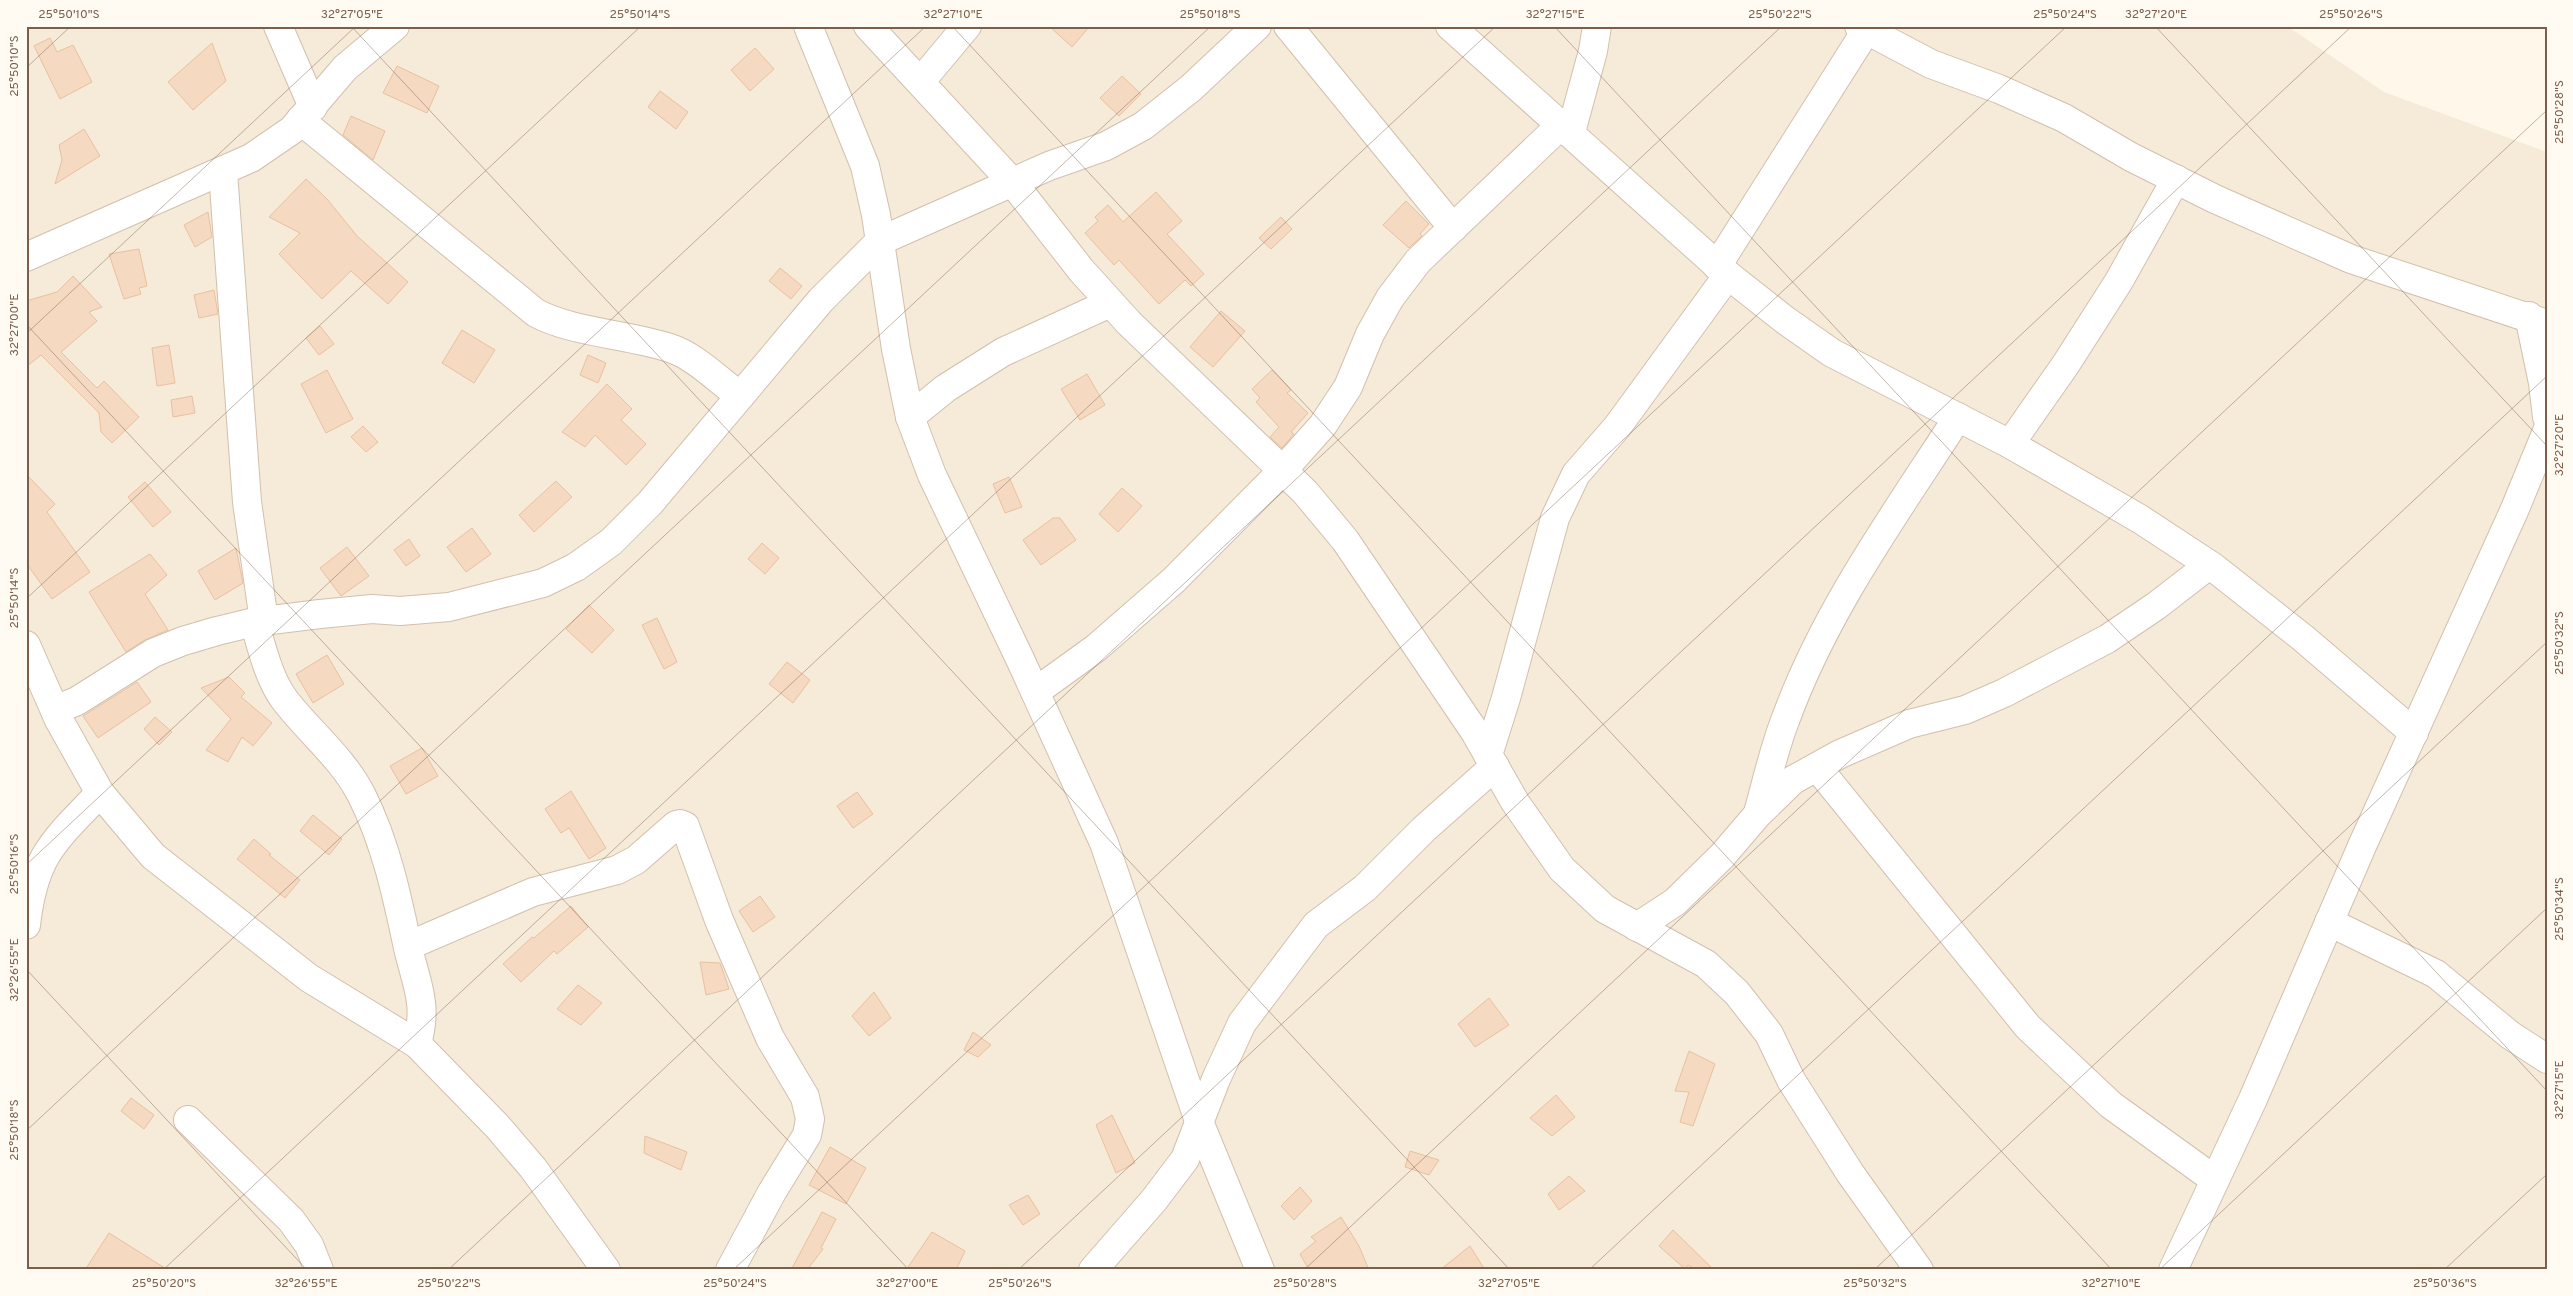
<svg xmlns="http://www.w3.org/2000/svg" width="2573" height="1296" viewBox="0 0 2573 1296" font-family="Overpass,sans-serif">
	<rect width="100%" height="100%" fill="#fef7ea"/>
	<path fill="#f6ead8" d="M26,26H2287L2384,92L2547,152V1270H26Z"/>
	<g fill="#f5d9c0" stroke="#e8c1a0">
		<path d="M1049,26H1090L1072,47Z"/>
		<path d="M50,38L57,52L73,45L92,82L60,99L34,46Z"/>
		<path d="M212,43L226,81L193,110L168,82Z"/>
		<path d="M755,48L774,69L750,91L731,70Z"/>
		<path d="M397,66L439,86L427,113L383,93Z"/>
		<path d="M1122,76L1141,94L1119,116L1100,98Z"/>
		<path d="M660,91L688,112L676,129L648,107Z"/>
		<path d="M351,116L385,131L373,160L343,135Z"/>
		<path d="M84,129L100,156L55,184L62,160L59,145Z"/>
		<path d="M306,179L327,199L357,236L408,282L388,304L351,271L322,299L279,254L300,233L269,217Z"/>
		<path d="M1156,192L1182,221L1167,234L1204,274L1191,286L1185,280L1159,304L1119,260L1114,265L1085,233L1098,221L1095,217L1108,205L1123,222Z"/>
		<path d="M1406,201L1429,224L1420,234L1422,236L1409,248L1383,225Z"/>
		<path d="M208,212L212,237L195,247L184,225Z"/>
		<path d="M1281,217L1292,229L1271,249L1259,238Z"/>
		<path d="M139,249L147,286L139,288L141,294L124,299L109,254Z"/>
		<path d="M780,268L802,286L791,299L769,281Z"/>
		<path d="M73,276L102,307L89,312L97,321L61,352L97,388L104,381L139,417L112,443L101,432L99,413L41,355L26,367V301L57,292Z"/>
		<path d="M214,290L218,314L199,318L194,295Z"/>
		<path d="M1221,311L1245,331L1213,367L1190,347Z"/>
		<path d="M320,326L334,344L319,355L306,338Z"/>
		<path d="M462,330L495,350L474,383L442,363Z"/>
		<path d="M169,345L175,383L157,386L152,348Z"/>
		<path d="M588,355L606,363L598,383L580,375Z"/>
		<path d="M327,370L353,419L326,433L301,384Z"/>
		<path d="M1272,370L1291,390L1287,393L1308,413L1291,432L1294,434L1282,448L1270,437L1279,427L1256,402L1260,398L1252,389Z"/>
		<path d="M1087,374L1105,405L1080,420L1061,389Z"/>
		<path d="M607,384L632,409L621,420L646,444L626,465L595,435L585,447L562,432Z"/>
		<path d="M192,396L195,413L173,417L171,400Z"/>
		<path d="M363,426L378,442L366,452L351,437Z"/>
		<path d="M26,474L55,504L47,512L90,572L52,599L26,563Z"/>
		<path d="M1009,477L1022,507L1005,513L993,484Z"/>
		<path d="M556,481L572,497L534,532L519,515Z"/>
		<path d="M145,482L171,512L153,527L128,497Z"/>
		<path d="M1122,488L1142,506L1118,532L1099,514Z"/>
		<path d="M1053,518H1060L1076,540L1041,565L1023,540Z"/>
		<path d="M472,528L491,554L466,572L447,547Z"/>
		<path d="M409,539L420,556L406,566L394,550Z"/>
		<path d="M762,543L779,558L765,574L748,559Z"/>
		<path d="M347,547L369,576L341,596L320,568Z"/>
		<path d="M236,548L243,583L215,600L198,571Z"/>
		<path d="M150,554L167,575L145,594L168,630L145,640L126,652L89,592Z"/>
		<path d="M589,605L614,630L592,653L566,629Z"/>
		<path d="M657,618L677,662L664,669L642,625Z"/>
		<path d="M327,655L344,684L313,703L296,674Z"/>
		<path d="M787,662L810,680L793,703L769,684Z"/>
		<path d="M229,677L245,693L241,697L272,723L253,746L242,737L228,762L206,750L231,719L201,688Z"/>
		<path d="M137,682L151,702L98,738L83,716Z"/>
		<path d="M155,717L172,732L159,745L144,729Z"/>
		<path d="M422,748L438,776L406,794L390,766Z"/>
		<path d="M571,791L606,848L589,859L569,828L561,833L545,809Z"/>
		<path d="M857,792L873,814L853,828L837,806Z"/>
		<path d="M313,815L342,839L329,855L300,831Z"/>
		<path d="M254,839L271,854L269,855L300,880L285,898L237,859Z"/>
		<path d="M760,896L775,917L753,932L739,911Z"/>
		<path d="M571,906L588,927L557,954L554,951L521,982L503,964L532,937L534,938Z"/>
		<path d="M700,962L720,963L729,989L706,995Z"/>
		<path d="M578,985L602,1003L581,1025L557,1009Z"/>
		<path d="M874,992L891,1018L869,1036L852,1016Z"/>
		<path d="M1489,998L1509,1025L1475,1047L1458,1024Z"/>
		<path d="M973,1032L991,1045L978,1057L964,1050Z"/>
		<path d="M1689,1051L1715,1064L1693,1126L1680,1122L1689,1092L1675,1091Z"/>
		<path d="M1556,1095L1575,1117L1552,1136L1530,1118Z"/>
		<path d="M131,1098L154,1115L144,1129L121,1111Z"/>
		<path d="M1112,1115L1135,1163L1116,1173L1096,1125Z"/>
		<path d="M645,1136L687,1152L681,1170L644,1153Z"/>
		<path d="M830,1147L866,1168L846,1204L809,1185Z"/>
		<path d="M1410,1151L1439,1160L1429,1175L1405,1167Z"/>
		<path d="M1569,1176L1585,1191L1559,1210L1548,1194Z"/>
		<path d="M1300,1187L1312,1201L1294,1220L1281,1206Z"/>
		<path d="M1028,1195L1040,1214L1023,1225L1009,1205Z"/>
		<path d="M822,1212L836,1219L821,1248L823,1249L807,1270H791Z"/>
		<path d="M1341,1217L1359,1246L1369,1270H1309L1300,1254L1316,1241L1311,1237Z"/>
		<path d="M1673,1230L1714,1270H1696L1688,1265L1685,1269L1659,1246Z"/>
		<path d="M932,1232L965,1251L956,1270H906Z"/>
		<path d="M109,1233L168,1270H85Z"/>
		<path d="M1470,1246L1485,1270H1440Z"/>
	</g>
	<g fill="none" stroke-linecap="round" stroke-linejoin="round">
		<g stroke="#d2c0ae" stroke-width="30">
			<g id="minor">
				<path d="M278,26L313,107"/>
				<path d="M808,26L865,166L876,215L896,349L910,417L932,475L1020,659L1104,843L1200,1124L1260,1270"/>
				<path d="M868,26L1013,183L1081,270L1129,323L1305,492L1345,540L1475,732L1515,802L1562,869L1605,909L1706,964L1737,993L1769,1034L1791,1080L1850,1173L1919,1270"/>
				<path d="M1288,26L1453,228"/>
				<path d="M1450,26L1728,275L1785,320L1832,353L2010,444L2140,519L2213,567L2303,638L2414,733"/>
				<path d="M1859,26L1931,64L1999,89L2064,118L2131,157L2215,199L2351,259L2547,324"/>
				<path d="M921,81L967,26"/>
				<path d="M300,120L536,313C574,333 628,334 670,348C695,356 719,381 740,396"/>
				<path d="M1571,132L1593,51L1597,26"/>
				<path d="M223,172L247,502L264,621"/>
				<path d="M26,257L251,158L292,130L345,68L395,26"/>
				<path d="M1717,266L1869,26"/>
				<path d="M2529,316L2543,383L2547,417"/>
				<path d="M910,417L946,388L1003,352L1110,303"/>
				<path d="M2010,444L2066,364L2119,281L2176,179"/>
				<path d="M254,622C262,647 268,677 284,699C309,732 343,758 362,796C386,844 397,896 408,948C417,986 428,1004 417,1044"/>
				<path d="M26,645L59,720L100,793L153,856L309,978L417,1044L497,1126L533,1168L606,1270"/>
				<path d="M1035,692L1096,648L1174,580L1283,470L1323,425L1348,387L1370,334L1390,298L1418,261L1562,124"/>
				<path d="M55,710L77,701L153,653L183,641L217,631L254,622L320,614L372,609L400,611L449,607L543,583L576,567L611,542L650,503L821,300L880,241L1049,166L1106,146L1143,126L1191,88L1257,26"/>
				<path d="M1488,755L1506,698L1555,518L1576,474L1617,427L1728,275"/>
				<path d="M1817,767L2028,1027L2111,1105L2215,1180"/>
				<path d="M1758,813C1767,781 1774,748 1786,718C1826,609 1896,513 1958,417"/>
				<path d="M2329,922L2436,974L2510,1035L2547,1059"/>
				<path d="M26,925C34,855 54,841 100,793"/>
				<path d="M1637,927L1675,902L1722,856L1758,814L1793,780L1840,754L1909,724L1965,710L2004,693L2107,639L2156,606L2209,565"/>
				<path d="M408,946L533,892L617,870L636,860L676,825L680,824L685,826L719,920L770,1038L805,1097L810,1119L807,1135L772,1192L730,1270"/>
				<path d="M188,1120L291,1220L309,1245L319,1270"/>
				<path d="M1093,1270L1154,1200L1185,1159L1216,1079L1242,1023L1316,925L1365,888L1424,829L1495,766"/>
				<path d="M2173,1270L2253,1099L2362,846L2514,511L2547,431"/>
			</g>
		</g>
		<use href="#minor" stroke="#fff" stroke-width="28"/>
	</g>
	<path fill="none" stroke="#7b5f4b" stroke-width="1" stroke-opacity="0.45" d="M351,26L1510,1270M952,26L2112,1270M1554,26L2547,1091M2155,26L2547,446M26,68L71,26M26,324L909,1270M26,334L356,26M26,599L641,26M26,865L926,26M26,969L307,1270M26,1131L1211,26M163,1270L1496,26M448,1270L1782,26M733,1270L2067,26M1018,1270L2352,26M1304,1270L2547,110M1589,1270L2547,376M1874,1270L2547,642M2159,1270L2547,908M2444,1270L2547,1174"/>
	<rect width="2573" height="1296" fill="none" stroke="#fffbf2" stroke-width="55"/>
	<rect x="28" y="28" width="2518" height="1240" fill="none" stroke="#7b5f4b" stroke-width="2"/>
	<g font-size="12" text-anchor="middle" fill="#7b5f4b">
		<text x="69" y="18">25°50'10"S</text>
		<text x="352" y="18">32°27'05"E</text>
		<text x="640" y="18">25°50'14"S</text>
		<text x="953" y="18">32°27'10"E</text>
		<text x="1210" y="18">25°50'18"S</text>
		<text x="1555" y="18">32°27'15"E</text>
		<text x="1780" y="18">25°50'22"S</text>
		<text x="2065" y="18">25°50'24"S</text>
		<text x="2156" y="18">32°27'20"E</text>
		<text x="2351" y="18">25°50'26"S</text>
		<text transform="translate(14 66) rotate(-90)" y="4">25°50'10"S</text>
		<text transform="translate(2559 112) rotate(-90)" y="4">25°50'28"S</text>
		<text transform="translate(14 325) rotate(-90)" y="4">32°27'00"E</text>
		<text transform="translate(2559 445) rotate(-90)" y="4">32°27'20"E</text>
		<text transform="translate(14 598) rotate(-90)" y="4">25°50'14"S</text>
		<text transform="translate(2559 643) rotate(-90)" y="4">25°50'32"S</text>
		<text transform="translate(14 864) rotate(-90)" y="4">25°50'16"S</text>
		<text transform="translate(2559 909) rotate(-90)" y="4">25°50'34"S</text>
		<text transform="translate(14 970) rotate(-90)" y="4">32°26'55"E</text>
		<text transform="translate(2559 1090) rotate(-90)" y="4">32°27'15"E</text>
		<text transform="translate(14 1130) rotate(-90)" y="4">25°50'18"S</text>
		<text x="164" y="1287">25°50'20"S</text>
		<text x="306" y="1287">32°26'55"E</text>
		<text x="449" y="1287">25°50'22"S</text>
		<text x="735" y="1287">25°50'24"S</text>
		<text x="907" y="1287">32°27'00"E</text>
		<text x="1020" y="1287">25°50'26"S</text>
		<text x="1305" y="1287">25°50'28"S</text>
		<text x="1509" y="1287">32°27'05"E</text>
		<text x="1875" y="1287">25°50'32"S</text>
		<text x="2111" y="1287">32°27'10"E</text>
		<text x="2445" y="1287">25°50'36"S</text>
	</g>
</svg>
